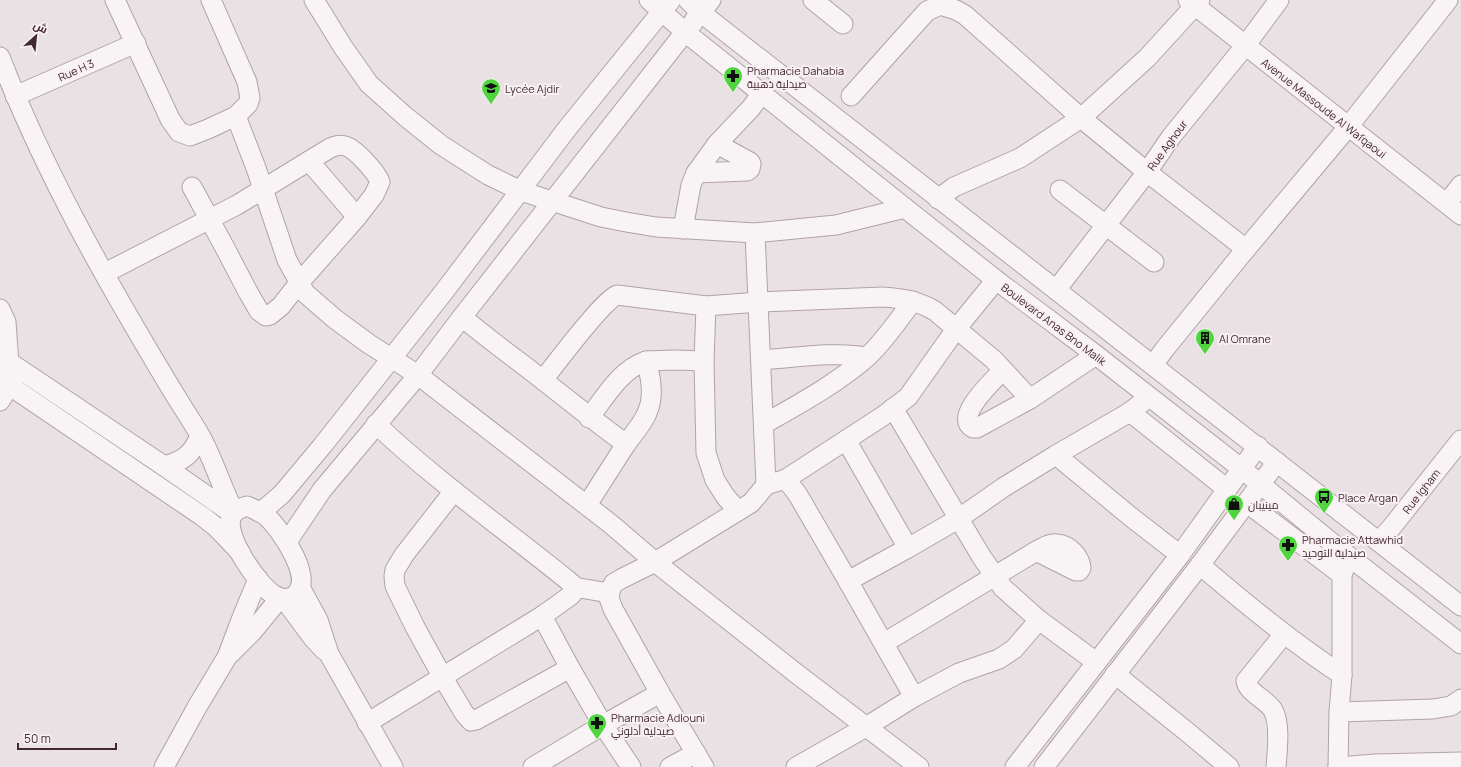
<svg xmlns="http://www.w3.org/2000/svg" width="1461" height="767" viewBox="0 0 1461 767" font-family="Manrope,Cairo,sans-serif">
	<rect width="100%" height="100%" fill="#eae1e4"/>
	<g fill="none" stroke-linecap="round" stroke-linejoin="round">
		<g stroke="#b1a2a7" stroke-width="21">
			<g id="minor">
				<path d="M115,0L170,119L179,132L190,136L208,129L236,116L248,104L250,98L247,82L211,0"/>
				<path d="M314,0L343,47L369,84L406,117L441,145L488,175L521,191L601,217L626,222L656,227L755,233L836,225L905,208"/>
				<path d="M649,0L685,32L905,208L996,280L1096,355L1242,469L1337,547L1461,644"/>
				<path d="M688,0L700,12L1461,606"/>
				<path d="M813,0L843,24"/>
				<path d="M1188,0L1461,215"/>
				<path d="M0,57C43,169 102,273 163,375C175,396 189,416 201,437C214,461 222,488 234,512"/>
				<path d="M15,96L136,43"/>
				<path d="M851,96L927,11L940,5L956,10L965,15L1081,118L1147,172L1246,249"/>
				<path d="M236,116L256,168L287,260L305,293L335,319L369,344L418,375L612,525L655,562L797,674L919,767"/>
				<path d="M309,161L357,217"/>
				<path d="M696,173L747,171L750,169L751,164L750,162L717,144"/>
				<path d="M1060,190L1154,262"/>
				<path d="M938,199L954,187L1020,158L1081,118L1147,58L1200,0"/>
				<path d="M1447,203L1461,185"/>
				<path d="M683,229L691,185L696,173L717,144L751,108L762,93"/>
				<path d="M755,233L766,485"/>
				<path d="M105,273L237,205L330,148C335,146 340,144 345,146C355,148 377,173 380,182L374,195L357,217L299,283L281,306L270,315L266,316L259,311L248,292L225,248L192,187"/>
				<path d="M1056,290L1147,172L1171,137L1245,46L1279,0"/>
				<path d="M706,306L704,361L706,453L715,480L725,496L738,511"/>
				<path d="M0,309L6,322L9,364L5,370"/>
				<path d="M462,317C488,339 516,359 544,381C571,402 598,424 626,444C633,434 642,425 647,413C654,398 651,377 646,361C621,369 605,397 589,418"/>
				<path d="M0,356L164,466L233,514"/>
				<path d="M761,360C793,358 835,351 867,357"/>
				<path d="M646,361L675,360L704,361"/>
				<path d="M1153,365L1164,350L1241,255L1348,127L1448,0"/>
				<path d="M1003,370C994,380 953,417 973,428H977L1030,399L1096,355"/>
				<path d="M0,379L202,516L216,527L240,552"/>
				<path d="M543,380C553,367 606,297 617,295L706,306L759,302L883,297C902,298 919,301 935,311L994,360L1030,399"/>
				<path d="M0,401L16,375"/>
				<path d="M893,408L981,556L1003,588L1039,620L1096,662"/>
				<path d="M1130,412L1227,489"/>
				<path d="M764,424C799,404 836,384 866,358C884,342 898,320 913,301"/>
				<path d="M846,440L908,548"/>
				<path d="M1056,455L1131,517L1180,555"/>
				<path d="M164,466C184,461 192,454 200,436"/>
				<path d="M786,479L883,416L908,397L956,329L996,280"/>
				<path d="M454,491L404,555L395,570L394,576L395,586L415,627L442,676L464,713L471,721L476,720L570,668"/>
				<path d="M1247,503L1342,575"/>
				<path d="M587,505L626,444"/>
				<path d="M247,506C254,509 261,512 266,516C280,528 319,584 292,597C285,600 280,598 274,595C258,585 222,534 232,515C236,509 241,508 247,506Z"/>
				<path d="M259,512L267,507L282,494L323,445L443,293L566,130L671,0"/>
				<path d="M1379,541L1391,528L1461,440"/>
				<path d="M287,542L322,490L418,375L462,317L685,32L693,23L695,19L711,0"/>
				<path d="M1200,565C1246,604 1292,642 1342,675"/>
				<path d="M300,587L318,620L329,654L393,767"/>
				<path d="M574,587L609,593"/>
				<path d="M284,599L313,638L324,650"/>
				<path d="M542,616L570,668L603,725L631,767"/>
				<path d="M884,643L1038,550C1044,547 1050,543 1057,544C1069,545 1080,556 1081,568L1079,571H1076L1036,551"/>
				<path d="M231,653L252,632L280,598"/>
				<path d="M1115,674L1186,731L1229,767"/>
				<path d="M914,697L959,673L999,659L1014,649L1039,620"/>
				<path d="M1339,712L1433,709L1451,706L1461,699"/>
				<path d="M367,723L542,616L570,596L573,593L574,587L571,583C506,530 437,482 376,424"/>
				<path d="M164,767L197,707L227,657L241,620L258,579"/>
				<path d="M533,767L603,725L660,693"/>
				<path d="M670,767L696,753"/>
				<path d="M704,767L660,693L613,609L609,598L611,588L614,583L621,579L655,562L751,503L766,485L786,479L798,495L848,581"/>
				<path d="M796,767L866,727L914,697L848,581L908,548L958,519L1004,487L1056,455L1130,412L1149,397"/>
				<path d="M1015,767L1180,555L1258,446"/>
				<path d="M1044,767L1200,565L1277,462"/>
				<path d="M1276,767C1277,752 1281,724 1273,710C1267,700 1247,692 1246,681L1284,634"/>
				<path d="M1338,767L1339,712L1342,675V575L1349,557"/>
				<path d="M1338,767L1375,764L1461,762"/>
			</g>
		</g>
		<use href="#minor" stroke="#f8f4f5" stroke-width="19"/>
	</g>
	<defs>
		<g id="pharmacy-pin" transform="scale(1)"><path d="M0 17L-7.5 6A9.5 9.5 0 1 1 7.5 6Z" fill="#4fd63f" stroke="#f8f0f3"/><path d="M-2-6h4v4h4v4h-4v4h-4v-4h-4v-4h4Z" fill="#111"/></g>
		<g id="school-pin" transform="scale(1)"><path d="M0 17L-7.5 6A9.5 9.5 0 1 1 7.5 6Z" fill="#4fd63f" stroke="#f8f0f3"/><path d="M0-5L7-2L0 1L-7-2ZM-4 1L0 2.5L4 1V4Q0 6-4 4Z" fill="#111"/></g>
		<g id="building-pin" transform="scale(1)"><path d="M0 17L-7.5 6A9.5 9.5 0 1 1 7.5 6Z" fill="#4fd63f" stroke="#f8f0f3"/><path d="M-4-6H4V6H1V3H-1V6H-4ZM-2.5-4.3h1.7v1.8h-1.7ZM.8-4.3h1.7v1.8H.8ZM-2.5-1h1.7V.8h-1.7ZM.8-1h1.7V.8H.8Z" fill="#111"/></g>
		<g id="bus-pin" transform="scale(1)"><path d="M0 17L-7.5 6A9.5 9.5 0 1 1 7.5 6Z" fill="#4fd63f" stroke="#f8f0f3"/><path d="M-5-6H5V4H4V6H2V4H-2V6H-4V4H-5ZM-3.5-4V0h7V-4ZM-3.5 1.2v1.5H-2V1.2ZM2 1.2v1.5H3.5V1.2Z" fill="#111"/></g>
		<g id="shop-pin" transform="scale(1)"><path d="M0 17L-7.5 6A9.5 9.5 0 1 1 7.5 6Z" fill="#4fd63f" stroke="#f8f0f3"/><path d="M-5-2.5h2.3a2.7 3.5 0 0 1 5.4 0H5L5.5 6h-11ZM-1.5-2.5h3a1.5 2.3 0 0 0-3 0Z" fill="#111"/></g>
	</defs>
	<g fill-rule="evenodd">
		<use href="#pharmacy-pin" x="733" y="76"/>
		<use href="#school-pin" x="491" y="88"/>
		<use href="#building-pin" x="1205" y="338"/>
		<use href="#bus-pin" x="1324" y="497"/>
		<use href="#shop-pin" x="1234" y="504"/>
		<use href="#pharmacy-pin" x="1288" y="545"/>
		<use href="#pharmacy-pin" x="597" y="723"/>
	</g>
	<g text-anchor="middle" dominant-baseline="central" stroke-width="4" stroke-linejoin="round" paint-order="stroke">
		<g font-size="11" fill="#432831" stroke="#f8f0f3">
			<text transform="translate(76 70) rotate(-24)">Rue H 3</text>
			<text transform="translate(1324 108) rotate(38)">Avenue Massoude Al Wafqaoui</text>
			<text transform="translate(1167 145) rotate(-54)">Rue Aghour</text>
			<text transform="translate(1054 324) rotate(37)">Boulevard Anas Bno Malik</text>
			<text transform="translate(1421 491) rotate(-52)">Rue Igham</text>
		</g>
		<g font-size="11" fill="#432831" stroke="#f8f0f3" text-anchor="start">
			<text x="747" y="70">Pharmacie Dahabia<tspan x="747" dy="13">صيدلية ذهبية</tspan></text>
			<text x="505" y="88">Lycée Ajdir</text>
			<text x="1219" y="338">Al Omrane</text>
			<text x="1338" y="497">Place Argan</text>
			<text x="1248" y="504">مينيبان</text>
			<text x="1302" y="539">Pharmacie Attawhid<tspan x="1302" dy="13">صيدلية التوحيد</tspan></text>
			<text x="611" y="717">Pharmacie Adlouni<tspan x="611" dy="13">صيدلية أدلوني</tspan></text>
		</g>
	</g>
	<g transform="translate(36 36) rotate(27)" stroke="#f8f0f3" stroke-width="3" paint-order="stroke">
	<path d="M0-3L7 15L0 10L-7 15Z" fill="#432831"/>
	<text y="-6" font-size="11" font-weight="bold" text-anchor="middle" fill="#432831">ش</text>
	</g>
	<path d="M18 743v6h98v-6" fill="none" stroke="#432831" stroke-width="2"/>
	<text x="24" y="743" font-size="12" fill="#432831" stroke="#f8f0f3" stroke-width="3" paint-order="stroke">50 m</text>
</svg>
